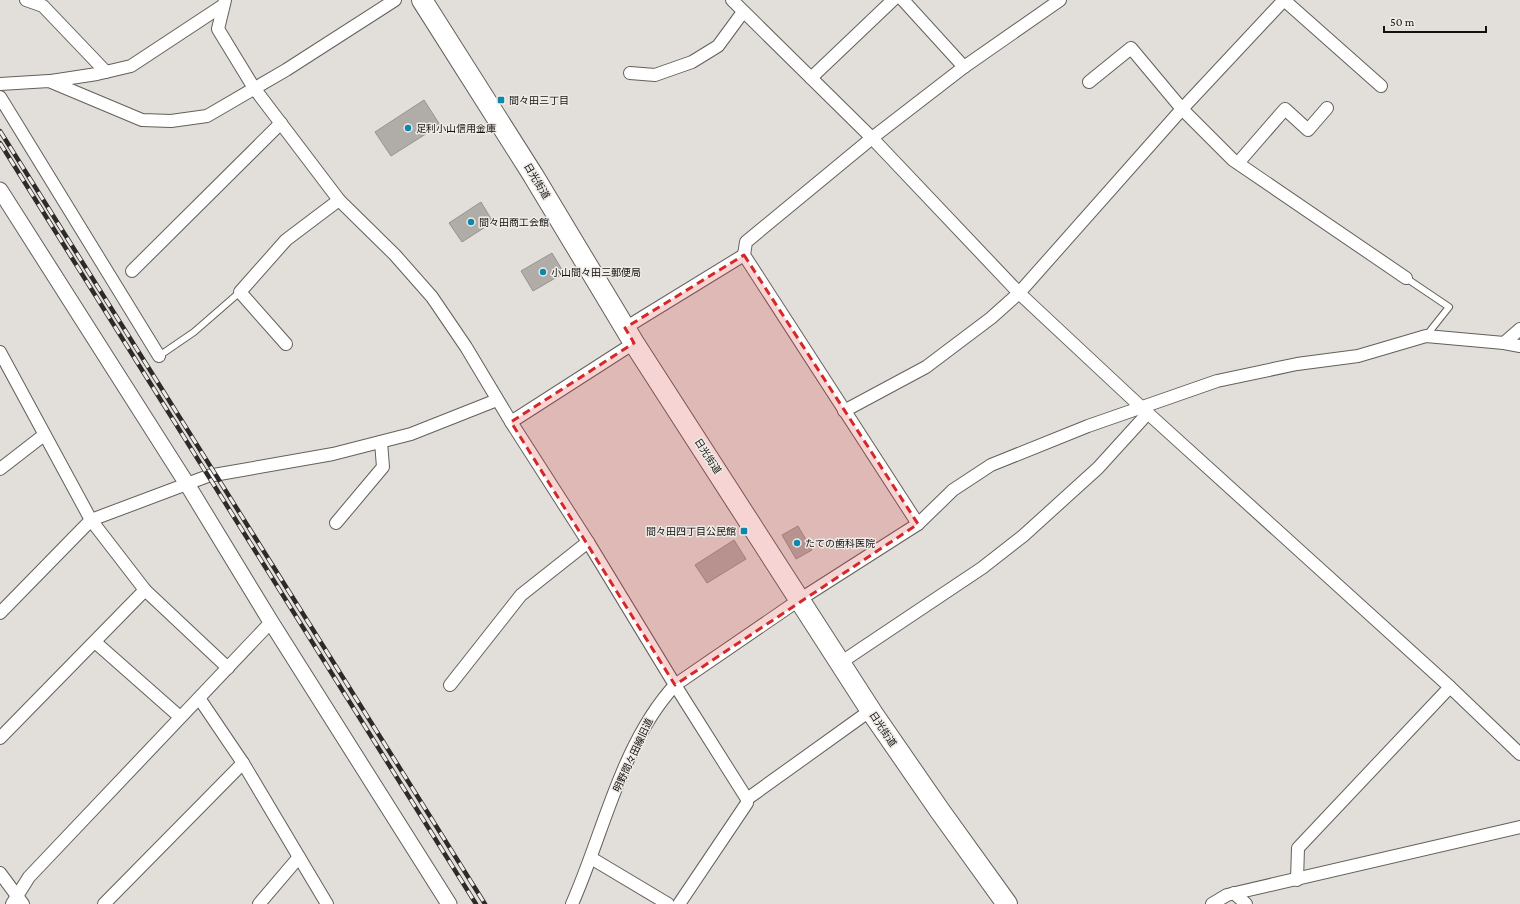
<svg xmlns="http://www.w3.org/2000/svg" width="1520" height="904" viewBox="0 0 1520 904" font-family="'Crimson Pro','Noto Sans JP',serif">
	<rect width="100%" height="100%" fill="#e2ded9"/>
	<g fill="#b0ada8" stroke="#97948f">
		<path d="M424,100L440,125L391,156L375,132Z"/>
		<path d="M481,202L493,222L462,242L449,223Z"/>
		<path d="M552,253L564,273L533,291L521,271Z"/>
		<path d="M798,526L812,550L796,559L782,535Z"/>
		<path d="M734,540L746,559L707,583L695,565Z"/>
	</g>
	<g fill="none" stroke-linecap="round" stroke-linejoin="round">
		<g stroke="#63605c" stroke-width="8">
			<g id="service">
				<path d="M1406,278L1449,307L1426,336"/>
				<path d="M159,356L194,332L240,292"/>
			</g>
		</g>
		<g stroke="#63605c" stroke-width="14">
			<g id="minor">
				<path d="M26,0L43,6L106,72"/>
				<path d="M225,0L218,29L254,88L339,200L395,255L432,297L466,347L511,422L588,542L675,685L747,799V803L679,904"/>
				<path d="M732,0L872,138L1019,293L1141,407L1450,687L1520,754"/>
				<path d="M903,0L964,67"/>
				<path d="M1284,0L1381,86"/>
				<path d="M630,73L655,75L692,62L718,46L743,12"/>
				<path d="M811,78L893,0"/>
				<path d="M51,81L97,74L131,66L222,6"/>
				<path d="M1089,82L1131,48L1182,109L1233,160L1406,278"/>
				<path d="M0,84L49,81L142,120L171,121L207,116L286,70L395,0"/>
				<path d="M0,97L159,356"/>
				<path d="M1238,163L1285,109L1308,130L1327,108"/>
				<path d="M744,255L746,242L872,138L964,67L1060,0"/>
				<path d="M132,271L281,123"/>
				<path d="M625,328L744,255L918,524"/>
				<path d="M1504,343L1520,329"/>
				<path d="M286,344L240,292L286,240L339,200"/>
				<path d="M0,352L91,520L145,590L228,668"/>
				<path d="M844,411L926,367L991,318L1019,293L1182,109L1284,0"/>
				<path d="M511,422L634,343"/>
				<path d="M0,469L44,435"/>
				<path d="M336,523L383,467L381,442"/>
				<path d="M0,613L91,520L208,476L333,454L411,434L497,400"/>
				<path d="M95,642L180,717"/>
				<path d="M840,663L982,568L1023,536L1098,468L1148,413"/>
				<path d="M450,685L521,595L588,542"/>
				<path d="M199,698L243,763L327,904"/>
				<path d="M0,738L145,590"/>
				<path d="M747,799L871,710"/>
				<path d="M591,858L668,904"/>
				<path d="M0,873L23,904"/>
				<path d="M1297,880L1298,848L1450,687"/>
				<path d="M1234,893L1246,904"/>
				<path d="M12,904L29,877L271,622"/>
				<path d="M104,904L243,763"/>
				<path d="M259,904L299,857"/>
				<path d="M572,904C604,832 621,744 675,685L799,600L918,524L953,490L991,465L1088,426L1217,381L1297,364L1358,356L1426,336L1504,343L1520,346"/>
				<path d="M1212,904L1227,895L1520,827"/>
			</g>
		</g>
		<g stroke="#63605c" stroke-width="17">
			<path id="tertiary" d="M0,190L187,484L271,622L449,904"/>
		</g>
		<g stroke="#63605c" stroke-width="22">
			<path id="trunk" d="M422,0L533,175L634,343L873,714L940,811L1007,904"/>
		</g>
		<use href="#service" stroke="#fff" stroke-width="6"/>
		<use href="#minor" stroke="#fff" stroke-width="12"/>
		<use href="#tertiary" stroke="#fff" stroke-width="15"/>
		<use href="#trunk" stroke="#fff" stroke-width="20"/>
		<g stroke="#2d2b2a" stroke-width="4.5">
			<g id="rail">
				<path d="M0,131L485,904"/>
				<path d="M0,143L476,904"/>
			</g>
		</g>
		<use href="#rail" stroke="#efebe7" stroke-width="3" stroke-dasharray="9" stroke-linecap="butt"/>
	</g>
	<path fill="#d62828" fill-opacity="0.2" stroke="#d62828" stroke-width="3" stroke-dasharray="8 5" stroke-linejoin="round" d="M744,255L918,524L675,685L511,422L634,343L625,328Z"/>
	<g fill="#0d88ab" stroke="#efebe7" stroke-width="1.5">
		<rect x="497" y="96" width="8" height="8" rx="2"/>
		<circle cx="408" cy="128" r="4"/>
		<circle cx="471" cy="222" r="4"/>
		<circle cx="543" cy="272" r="4"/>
		<rect x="740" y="527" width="8" height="8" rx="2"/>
		<circle cx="797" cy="543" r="4"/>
	</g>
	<g text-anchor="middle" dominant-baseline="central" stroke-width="3" stroke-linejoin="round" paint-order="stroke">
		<g font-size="10" fill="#131110" stroke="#efebe7" text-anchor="start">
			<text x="509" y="100">間々田三丁目</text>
			<text x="416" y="128">足利小山信用金庫</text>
			<text x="479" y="222">間々田商工会館</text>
			<text x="551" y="272">小山間々田三郵便局</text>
			<text x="736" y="531" text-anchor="end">間々田四丁目公民館</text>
			<text x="805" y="543">たての歯科医院</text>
		</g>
		<g font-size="10" fill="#131110" stroke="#efebe7">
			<text transform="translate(537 181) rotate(59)">日光街道</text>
			<text transform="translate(708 456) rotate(57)">日光街道</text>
			<text transform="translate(883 729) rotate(56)">日光街道</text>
			<text transform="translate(633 755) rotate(-65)">明野間々田線旧道</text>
		</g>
	</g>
	<path d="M1384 26v6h102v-6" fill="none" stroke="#131110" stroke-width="2"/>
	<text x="1390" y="26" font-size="12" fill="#131110" stroke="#efebe7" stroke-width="3" paint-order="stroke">50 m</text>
</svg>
